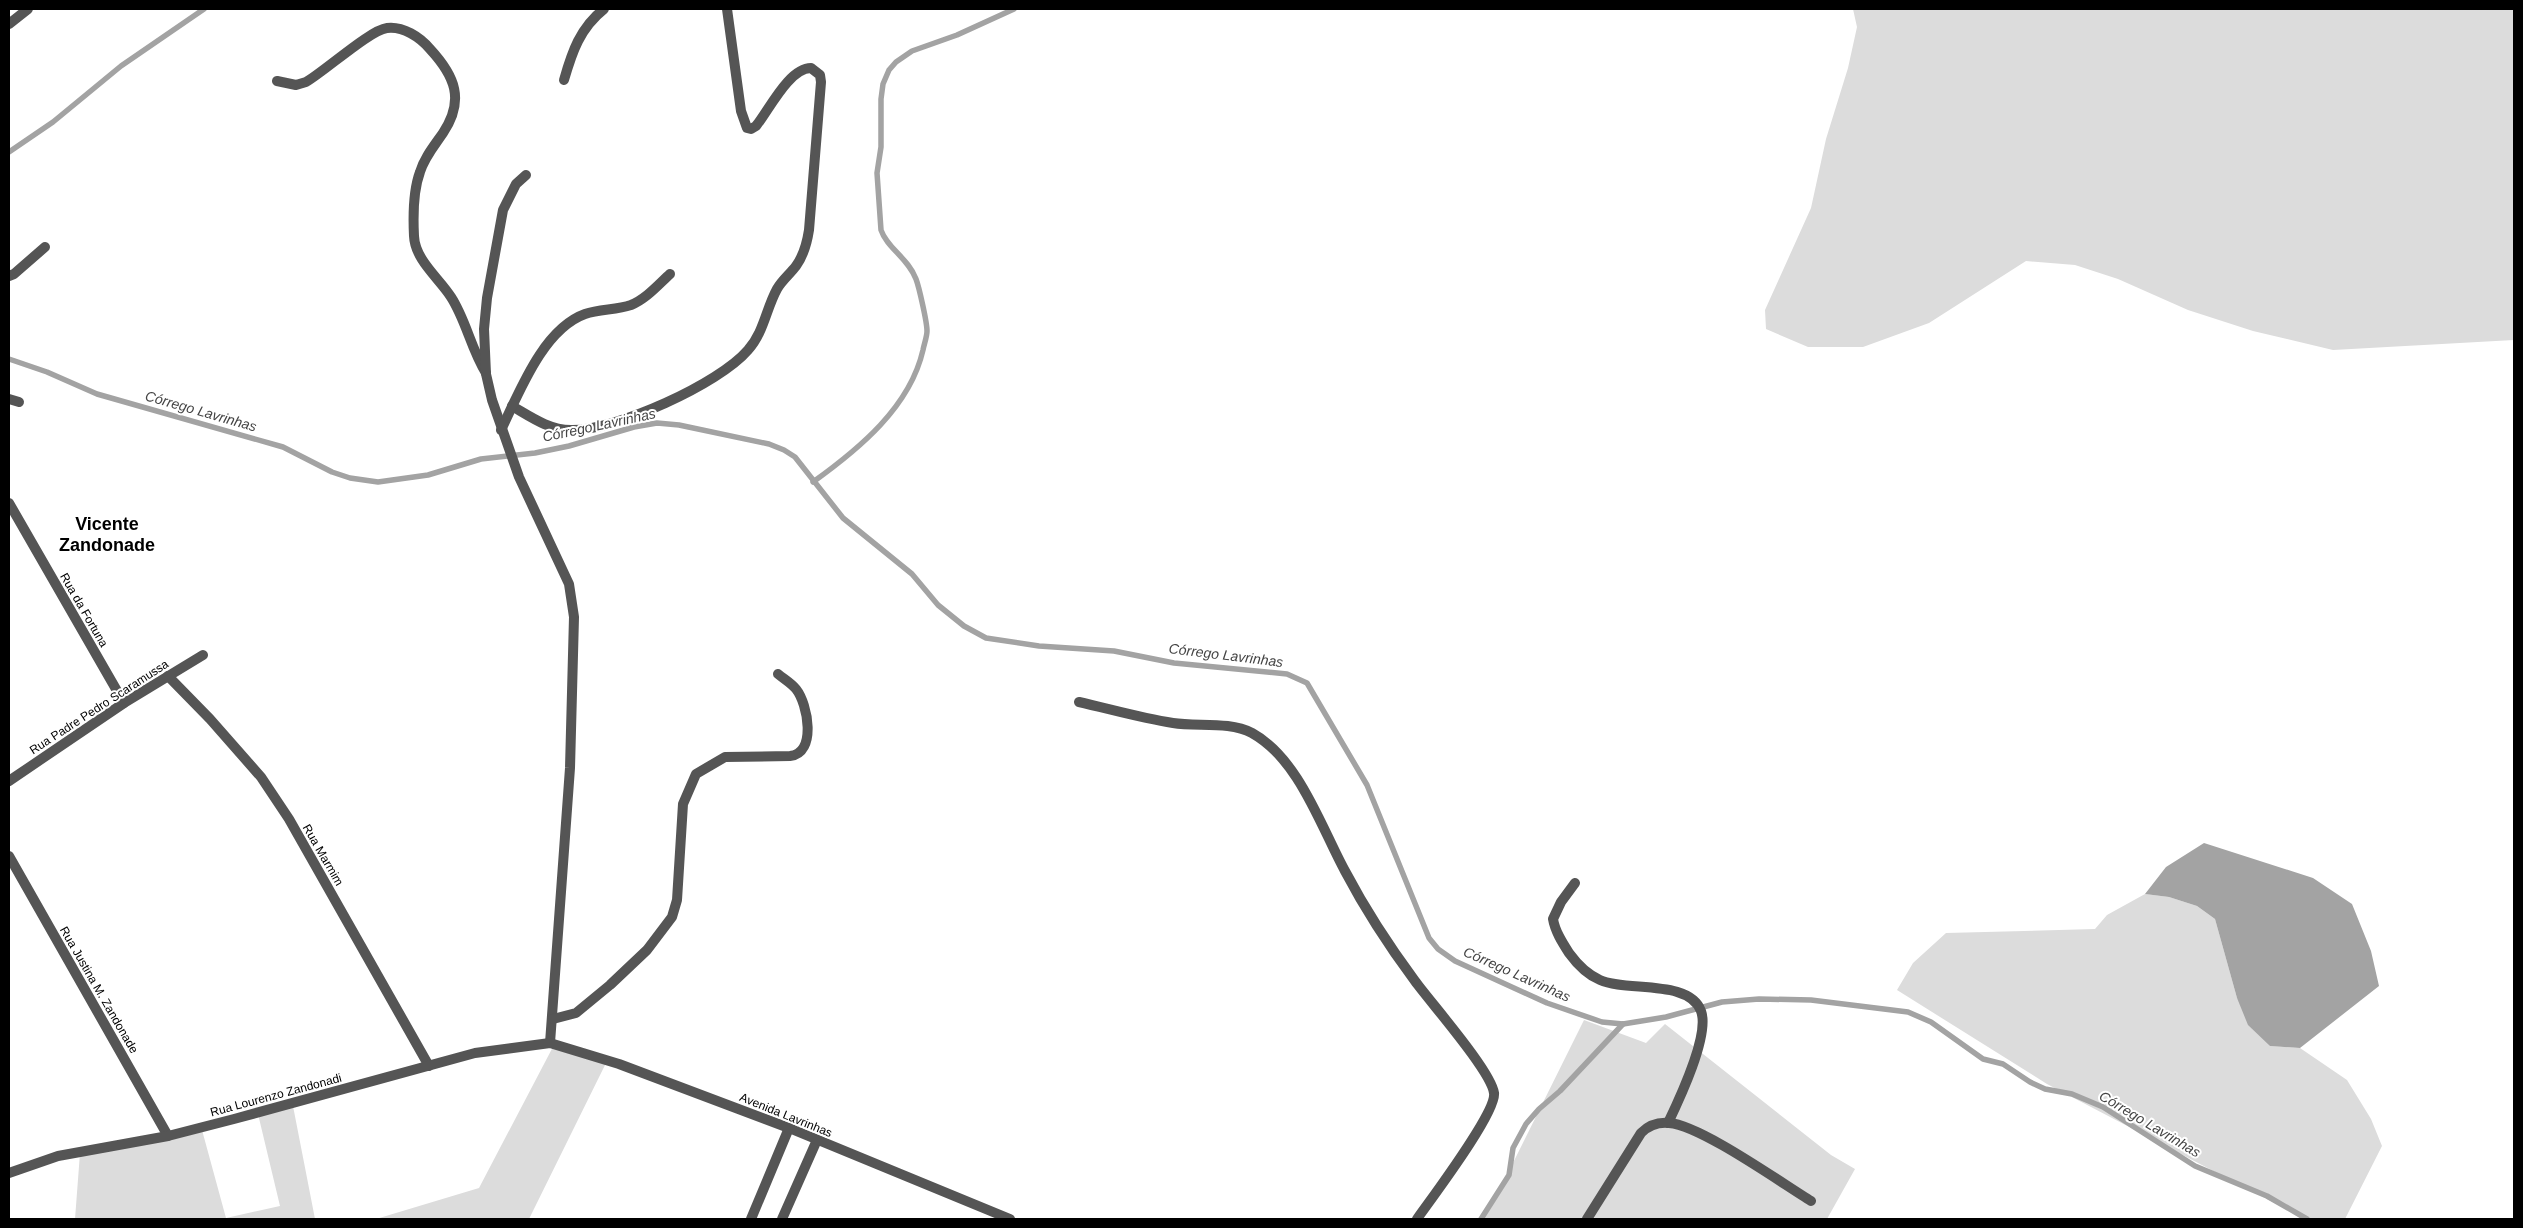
<svg xmlns="http://www.w3.org/2000/svg" width="2523" height="1228" viewBox="0 0 2523 1228" font-family="Helvetica,sans-serif">
	<rect width="100%" height="100%" fill="#fff"/>
	<g fill="#dcdcdc">
		<path d="M1853,9H2514V340L2333,350L2253,331L2188,310L2118,279L2075,265L2026,261L1929,323L1863,347H1808L1766,329L1765,310L1811,208L1826,139L1848,68L1857,27Z"/>
		<path d="M2145,894L2169,897L2197,906L2215,919L2237,998L2270,1046L2300,1048L2347,1080L2371,1119L2382,1146L2345,1219H2305L2047,1084L1897,990L1913,963L1946,933L2095,929L2107,915Z"/>
		<path d="M1584,1020L1646,1043L1665,1024L1831,1155L1855,1169L1827,1219H1482L1501,1187Z"/>
		<path d="M555,1043L607,1061L529,1219H376L479,1188Z"/>
		<path d="M293,1106L315,1219H75L80,1153L202,1130L226,1218L280,1206L258,1114Z"/>
	</g>
	<path fill="#a3a3a3" d="M2204,843L2313,878L2352,904L2371,951L2379,986L2300,1048L2270,1046L2248,1025L2237,998L2215,919L2197,906L2169,897L2145,894L2166,867Z"/>
	<g fill="none" stroke-linecap="round" stroke-linejoin="round">
		<g stroke="#a3a3a3" stroke-width="5.5">
			<path d="M9,152L53,122L121,66L204,9"/>
			<path d="M9,359L47,372L97,394L283,447L332,472L350,478L378,482L428,475L481,459L535,453L569,446L634,427L657,423L679,425L769,444L784,450L795,457L843,518L912,574L938,605L964,626L986,638L1039,646L1114,651L1174,663L1287,674L1307,683L1367,785L1429,938L1438,949L1455,961L1547,1003L1602,1022L1623,1024L1666,1017L1722,1002L1759,999L1811,1000L1908,1012L1931,1022L1983,1059L2003,1064L2030,1082L2045,1089L2072,1094L2103,1107L2195,1166L2267,1196L2307,1219"/>
			<path d="M813,482C859,449 910,407 923,350C924,344 927,337 927,331C927,322 919,287 916,279C908,258 887,248 881,230L877,173L881,147V99L883,84L889,70L896,62L912,51L957,35L1014,9"/>
			<path d="M1481,1219L1509,1175L1513,1148L1526,1124L1539,1109L1560,1091L1623,1024"/>
		</g>
		<g stroke="#555" stroke-width="10">
			<path d="M9,24L28,9"/>
			<path d="M564,80C572,52 580,28 604,9"/>
			<path d="M277,81L296,85L306,82C325,71 370,30 387,28C403,26 420,37 430,49C455,76 465,100 443,133C434,146 424,158 420,172C413,191 413,216 414,236C415,260 439,278 451,297C466,320 471,349 486,373"/>
			<path d="M526,175L516,184L503,210L487,298L484,329L486,374L492,400L519,477L569,584L574,617L570,768L550,1043"/>
			<path d="M9,276L14,274L45,247"/>
			<path d="M9,399L19,402"/>
			<path d="M512,406C531,417 549,430 571,430C615,431 719,384 748,350C764,332 766,309 777,289C782,280 790,274 796,266C804,255 807,243 809,230L821,82L820,75L811,68C789,68 769,110 756,126L751,129L747,128L741,111L727,9"/>
			<path d="M501,430C519,393 543,329 585,314C600,309 616,310 631,305C646,299 658,285 670,274"/>
			<path d="M9,503L124,703"/>
			<path d="M168,676L210,719L261,777L289,819L429,1066"/>
			<path d="M1079,702C1110,709 1141,718 1173,723C1197,727 1229,721 1252,733C1299,759 1321,827 1345,871C1365,909 1389,946 1415,981C1431,1003 1491,1071 1494,1093C1497,1112 1431,1199 1417,1219"/>
			<path d="M9,781L124,703L203,655"/>
			<path d="M9,856L168,1136"/>
			<path d="M1575,883L1561,902L1553,919C1555,931 1562,942 1569,953C1577,964 1586,974 1600,980C1627,992 1689,979 1701,1011C1710,1035 1679,1100 1668,1123"/>
			<path d="M553,1019L576,1013L610,985L647,950L672,917L677,900L683,804L696,774L725,757L790,756C817,753 808,704 796,689C791,683 784,679 778,674"/>
			<path d="M751,1219L789,1128"/>
			<path d="M782,1219L817,1140"/>
			<path d="M1587,1219L1641,1133C1648,1126 1658,1122 1669,1123C1700,1125 1780,1182 1811,1201"/>
		</g>
		<path stroke="#555" stroke-width="10" d="M9,1173L58,1156L168,1136L234,1119L475,1053L550,1043L619,1064L789,1128L1010,1219"/>
	</g>
	<g text-anchor="middle" dominant-baseline="central" stroke-width="4" stroke-linejoin="round" paint-order="stroke">
		<g font-size="12" fill="#000" stroke="#fff">
			<text transform="translate(84 610) rotate(60)">Rua da Fortuna</text>
			<text transform="translate(99 707) rotate(-33)">Rua Padre Pedro Scaramussa</text>
			<text transform="translate(323 855) rotate(60)">Rua Marmim</text>
			<text transform="translate(99 990) rotate(60)">Rua Justina M. Zandonade</text>
			<text transform="translate(276 1095) rotate(-15)">Rua Lourenzo Zandonadi</text>
			<text transform="translate(786 1115) rotate(22)">Avenida Lavrinhas</text>
		</g>
		<g font-size="14" font-style="italic" fill="#444" stroke="#fff">
			<text transform="translate(201 411) rotate(16)">Córrego Lavrinhas</text>
			<text transform="translate(599 425) rotate(-12)">Córrego Lavrinhas</text>
			<text transform="translate(1226 655) rotate(7)">Córrego Lavrinhas</text>
			<text transform="translate(1517 974) rotate(24)">Córrego Lavrinhas</text>
			<text transform="translate(2150 1124) rotate(31)">Córrego Lavrinhas</text>
		</g>
		<g font-size="18" font-weight="bold" fill="#000" stroke="#fff">
			<text x="107" y="524">Vicente<tspan x="107" dy="21">Zandonade</tspan></text>
		</g>
	</g>
	<rect width="2523" height="1228" fill="none" stroke="#000000" stroke-width="20"/>
</svg>
